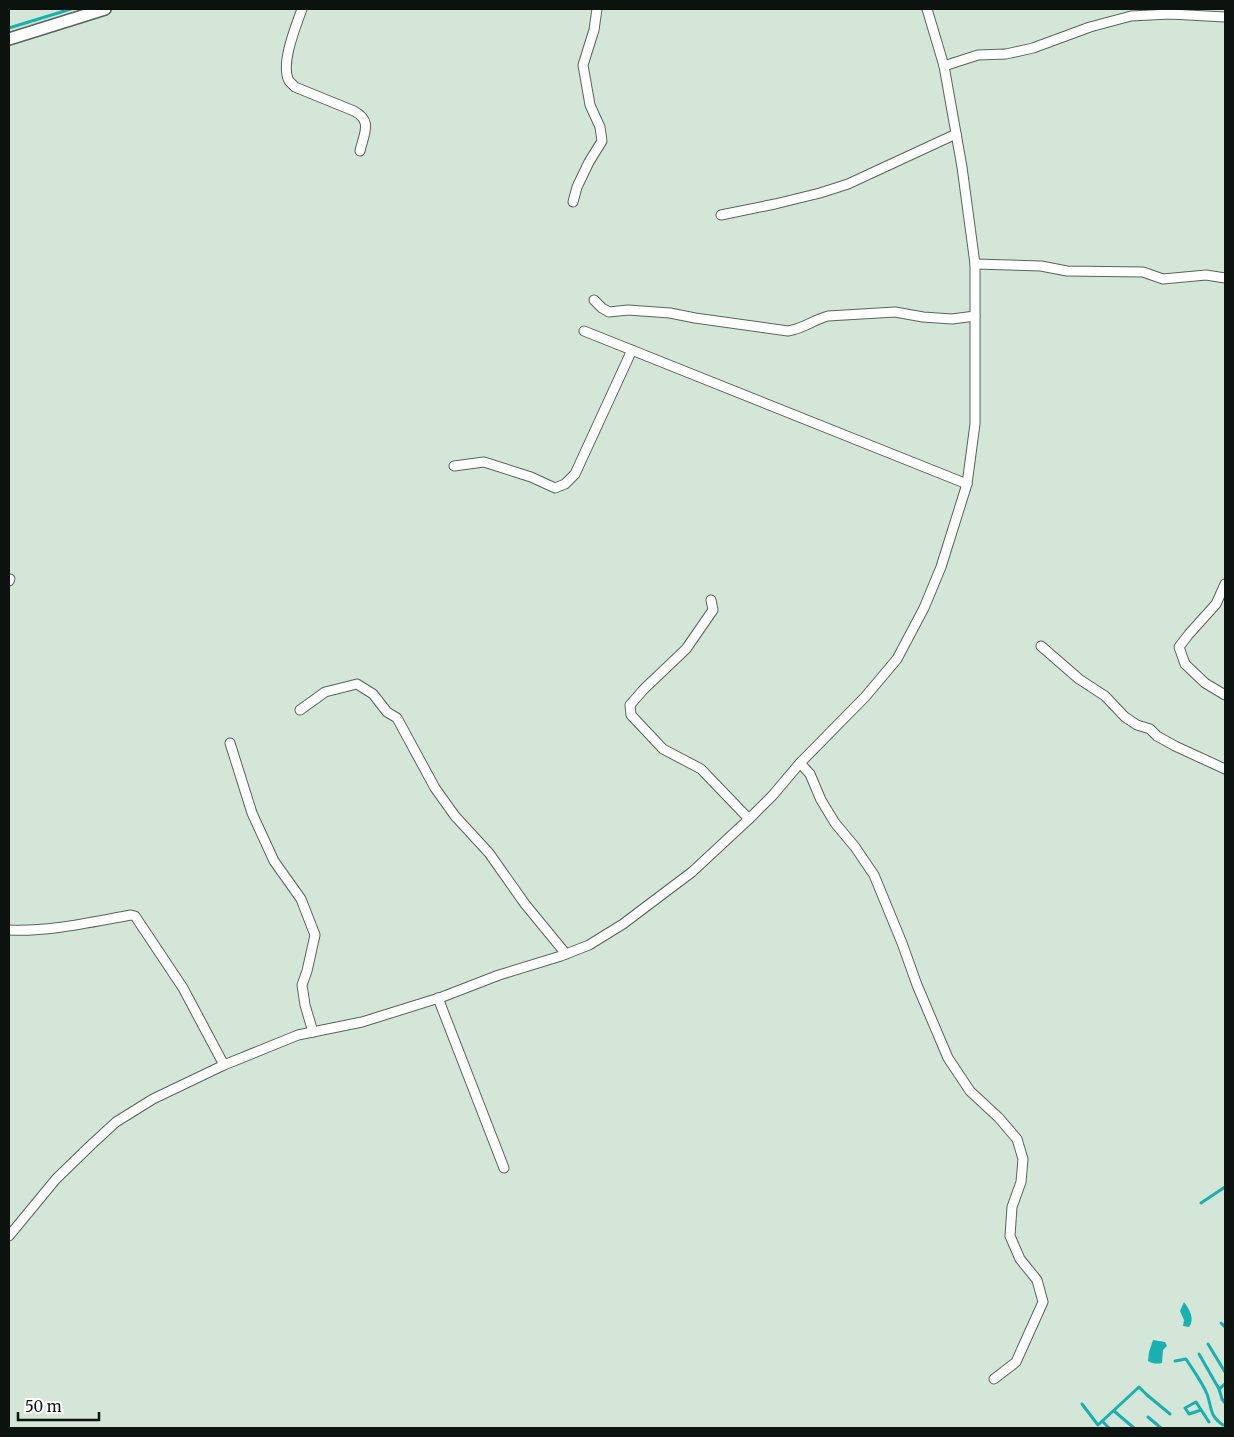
<svg xmlns="http://www.w3.org/2000/svg" width="1234" height="1437" viewBox="0 0 1234 1437" font-family="Merriweather,serif">
	<rect width="100%" height="100%" fill="#d4e6d7"/>
	<g fill="#19b1af">
		<path d="M1184,1302C1190,1310 1195,1319 1189,1327L1183,1326L1184,1320L1180,1311Z"/>
		<path d="M1153,1340L1165,1342L1167,1346L1163,1350L1162,1363C1157,1364 1153,1364 1148,1361L1149,1352Z"/>
	</g>
	<g fill="none" stroke-linecap="round" stroke-linejoin="round">
		<g stroke="#19b1af" stroke-width="3">
			<path d="M9,28L71,9"/>
			<path d="M1201,1203L1225,1187"/>
			<path d="M1221,1323L1225,1327"/>
			<path d="M1208,1344L1225,1372"/>
			<path d="M1199,1354L1219,1389L1222,1399L1225,1403"/>
			<path d="M1175,1361L1186,1359C1193,1370 1202,1382 1207,1394C1212,1407 1209,1416 1223,1425"/>
			<path d="M1219,1389L1225,1384"/>
			<path d="M1082,1404L1098,1425L1139,1387L1147,1395L1170,1414"/>
			<path d="M1201,1410L1189,1414L1185,1408L1196,1402L1209,1422"/>
			<path d="M1114,1411L1134,1428"/>
			<path d="M1148,1417L1161,1428"/>
			<path d="M1102,1421L1109,1428"/>
		</g>
		<g stroke="#566659" stroke-width="11">
			<g id="minor">
				<path d="M302,9C296,26 280,64 289,81C290,82 294,86 295,87L354,111C373,121 364,133 360,151"/>
				<path d="M944,66L978,55L1006,54L1033,48L1090,27L1131,16L1170,14L1225,17"/>
				<path d="M573,202L577,187L589,162L602,141L600,127L590,105L583,65L594,30L597,9"/>
				<path d="M721,215L775,204L820,193L848,184L956,134"/>
				<path d="M975,264L1041,266L1067,271L1143,272L1163,279L1206,275L1225,278"/>
				<path d="M594,300L602,308L609,312L628,310L670,313L695,318L788,331C805,328 813,320 828,316L895,312L923,317L952,319L975,316"/>
				<path d="M584,331L967,484"/>
				<path d="M454,466L484,462L531,477L555,488L565,484L575,474L632,350"/>
				<path d="M9,581L10,579"/>
				<path d="M1225,584L1216,604L1189,634L1179,647L1185,664L1205,683L1225,695"/>
				<path d="M711,600L713,610L686,649L644,689L630,705L631,715L663,749L701,769L749,819"/>
				<path d="M1041,646L1079,679L1105,696L1125,717L1137,725L1150,729L1157,736L1175,746L1225,769"/>
				<path d="M300,710L325,692L357,684L373,694L387,712L397,718L435,788L455,816L489,853L525,904L566,954"/>
				<path d="M230,743L252,813L274,861L301,899L315,935L307,971L302,985L305,1005L313,1032"/>
				<path d="M800,763L810,774L821,800L835,823L855,847L874,875L902,943L917,985L948,1058L970,1091L999,1118L1017,1139L1023,1159L1021,1182L1012,1207L1010,1236L1020,1259L1037,1280L1043,1302L1016,1362L994,1379"/>
				<path d="M9,930C49,932 91,922 131,915L135,916L183,988L224,1065"/>
				<path d="M438,998L504,1168"/>
				<path d="M9,1236L56,1179L91,1145L116,1122L153,1099L224,1065L298,1035L362,1022L442,997L499,975L561,956L589,945L623,924L692,872L749,819L773,795L800,763L865,697L897,659L924,608L941,567L967,484L975,424V264L962,167L944,66L927,9"/>
			</g>
		</g>
		<g stroke="#566659" stroke-width="14">
			<path id="tertiary" d="M9,39L105,9"/>
		</g>
		<use href="#minor" stroke="#fff" stroke-width="9"/>
		<use href="#tertiary" stroke="#fff" stroke-width="11"/>
	</g>
	<rect width="1234" height="1437" fill="none" stroke="#0c130e" stroke-width="20"/>
	<path d="M18 1412v8h81v-8" fill="none" stroke="#0c130e" stroke-width="2.5"/>
	<text x="25" y="1412" font-size="15" fill="#0c130e" stroke="#ffffff" stroke-width="4" paint-order="stroke">50 m</text>
</svg>
